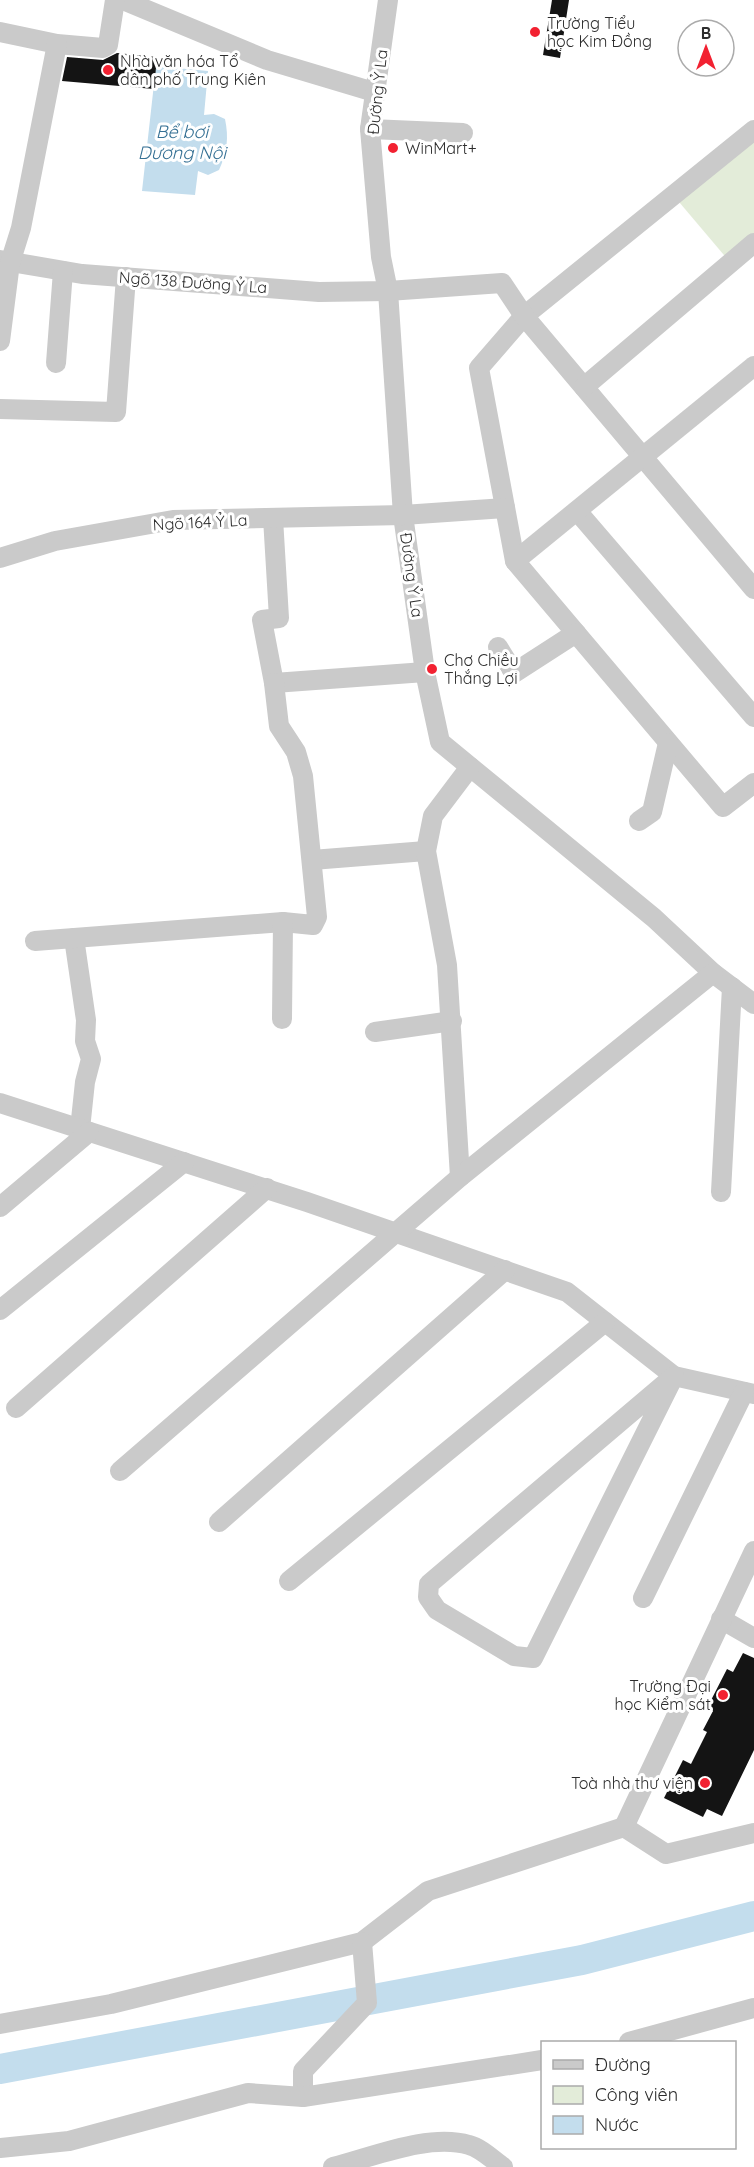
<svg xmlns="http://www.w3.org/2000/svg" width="754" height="2167" viewBox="0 0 754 2167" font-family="Quicksand,sans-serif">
	<rect width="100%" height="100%" fill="#fff"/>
	<path fill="#e3ecd9" d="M754,131V241L729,261L674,196Z"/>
	<path fill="#c3dded" d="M156,66L208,71L204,115L214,114L225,119C229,138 227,152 219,170L208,175L198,171L195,195L142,191Z"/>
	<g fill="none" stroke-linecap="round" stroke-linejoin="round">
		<path stroke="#c3dded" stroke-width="30" d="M0,2069L582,1960L754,1916"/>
	</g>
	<g fill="#141414">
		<path d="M552,0H569L560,58L543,55Z"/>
		<path d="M117,53L157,57L154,89L62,81L67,57L103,60Z"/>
		<path d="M743,1653L754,1658V1750L722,1816L707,1809L703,1817L664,1798L683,1760L691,1764L707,1732L703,1730L713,1711L707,1708L727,1669L733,1672Z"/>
	</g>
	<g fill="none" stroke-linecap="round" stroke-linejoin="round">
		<g stroke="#cacaca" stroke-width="20">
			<path d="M123,0L267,60L374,92"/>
			<path d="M388,0L370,129L381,257L388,291L403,515L425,672L440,742L654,918L713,973L754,1004"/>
			<path d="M0,32L57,44L103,48L108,45L115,0"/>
			<path d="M370,129L463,133"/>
			<path d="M754,130L524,316L479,368L515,561L723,807L754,783"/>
			<path d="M0,260L82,274L319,292L388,291L502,283L524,316L754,589"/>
			<path d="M0,341L10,263L21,228L57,44"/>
			<path d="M56,363L63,271"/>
			<path d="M584,387L754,243"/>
			<path d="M0,409L116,412L126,277"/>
			<path d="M577,511L754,717"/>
			<path d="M273,518L279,618L262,620L274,683L425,672"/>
			<path d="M0,558L55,541L173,520L403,515L505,508"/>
			<path d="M515,561L754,366"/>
			<path d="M498,647L514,673L576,633"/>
			<path d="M639,821L652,812L668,743"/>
			<path d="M312,860L426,851"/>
			<path d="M74,938L86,1020L85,1041L91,1059L85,1082L80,1129"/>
			<path d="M35,941L283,922L313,925L317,917L303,776L296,752L279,726L274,683"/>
			<path d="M282,1019L283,922"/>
			<path d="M375,1032L452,1021"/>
			<path d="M0,1103L307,1202L567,1292L674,1376L754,1394"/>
			<path d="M460,1177L447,965L426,851L433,816L470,767"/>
			<path d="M721,1192L732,987"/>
			<path d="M0,1207L89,1132"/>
			<path d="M0,1310L184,1162"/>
			<path d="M674,1376L533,1658L514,1656L437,1610L428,1597L429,1584Z"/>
			<path d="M16,1408L267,1188"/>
			<path d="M120,1471L460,1177L713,973"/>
			<path d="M219,1522L505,1270"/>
			<path d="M289,1581L605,1322"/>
			<path d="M643,1598L744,1392"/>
			<path d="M721,1619L754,1638"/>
			<path d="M624,1827L754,1551"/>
			<path d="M624,1827L666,1854L754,1833"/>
			<path d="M0,2024L111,2004L362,1942L428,1891L624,1827"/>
			<path d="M629,2042L754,2008"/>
			<path d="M303,2097V2071L367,2003L362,1942"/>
			<path d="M0,2148L69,2141L248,2093L303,2097L542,2060"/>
			<path d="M333,2167C373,2157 429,2133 469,2145C481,2148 493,2160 503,2167"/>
		</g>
	</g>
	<g fill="#f22131" stroke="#fff" stroke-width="2">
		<circle cx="535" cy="32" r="6"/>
		<circle cx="108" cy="70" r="6"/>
		<circle cx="393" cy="148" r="6"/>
		<circle cx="432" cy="669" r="6"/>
		<circle cx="723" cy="1695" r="6"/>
		<circle cx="705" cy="1783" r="6"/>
	</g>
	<g text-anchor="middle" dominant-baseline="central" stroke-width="6" stroke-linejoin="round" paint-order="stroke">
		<g font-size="16" fill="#2d2d2d" stroke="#fff" text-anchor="start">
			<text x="547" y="23">Trường Tiểu<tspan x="547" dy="18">học Kim Đồng</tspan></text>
			<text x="120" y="61">Nhà văn hóa Tổ<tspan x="120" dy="18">dân phố Trung Kiên</tspan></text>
			<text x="405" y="148">WinMart+</text>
			<text x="444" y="660">Chợ Chiều<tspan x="444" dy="18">Thắng Lợi</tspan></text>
			<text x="711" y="1686" text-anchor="end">Trường Đại<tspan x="711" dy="18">học Kiểm sát</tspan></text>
			<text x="693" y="1783" text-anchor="end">Toà nhà thư viện</text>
		</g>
		<g font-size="16" fill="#2d2d2d" stroke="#fff">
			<text transform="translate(377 92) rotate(-84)">Đường Ỷ La</text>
			<text transform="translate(193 282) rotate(4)">Ngõ 138 Đường Ỷ La</text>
			<text transform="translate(200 522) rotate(-3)">Ngõ 164 Ỷ La</text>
			<text transform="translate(412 575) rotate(82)">Đường Ỷ La</text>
		</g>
		<g font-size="18" font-style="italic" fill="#357094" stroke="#fff">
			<text x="182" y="131">Bể bơi<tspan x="182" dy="21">Dương Nội</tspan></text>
		</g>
	</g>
	<rect x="541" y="2041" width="195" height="108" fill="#ffffff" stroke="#ababab" stroke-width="1.5"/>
	<rect x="553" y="2060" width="30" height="9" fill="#cacaca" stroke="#ababab" stroke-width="1.5"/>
	<text x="595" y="2071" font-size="18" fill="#2d2d2d">Đường</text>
	<rect x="553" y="2086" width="30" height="18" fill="#e3ecd9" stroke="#ababab" stroke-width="1.5"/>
	<text x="595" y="2101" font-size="18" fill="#2d2d2d">Công viên</text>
	<rect x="553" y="2116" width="30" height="18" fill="#c3dded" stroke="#ababab" stroke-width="1.5"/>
	<text x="595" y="2131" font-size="18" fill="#2d2d2d">Nước</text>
	<g transform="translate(706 48)"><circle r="28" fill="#ffffff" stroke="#ababab" stroke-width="1.5"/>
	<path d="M0-4.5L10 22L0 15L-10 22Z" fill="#f22131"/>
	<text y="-9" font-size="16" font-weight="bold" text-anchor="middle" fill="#2d2d2d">B</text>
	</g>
</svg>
